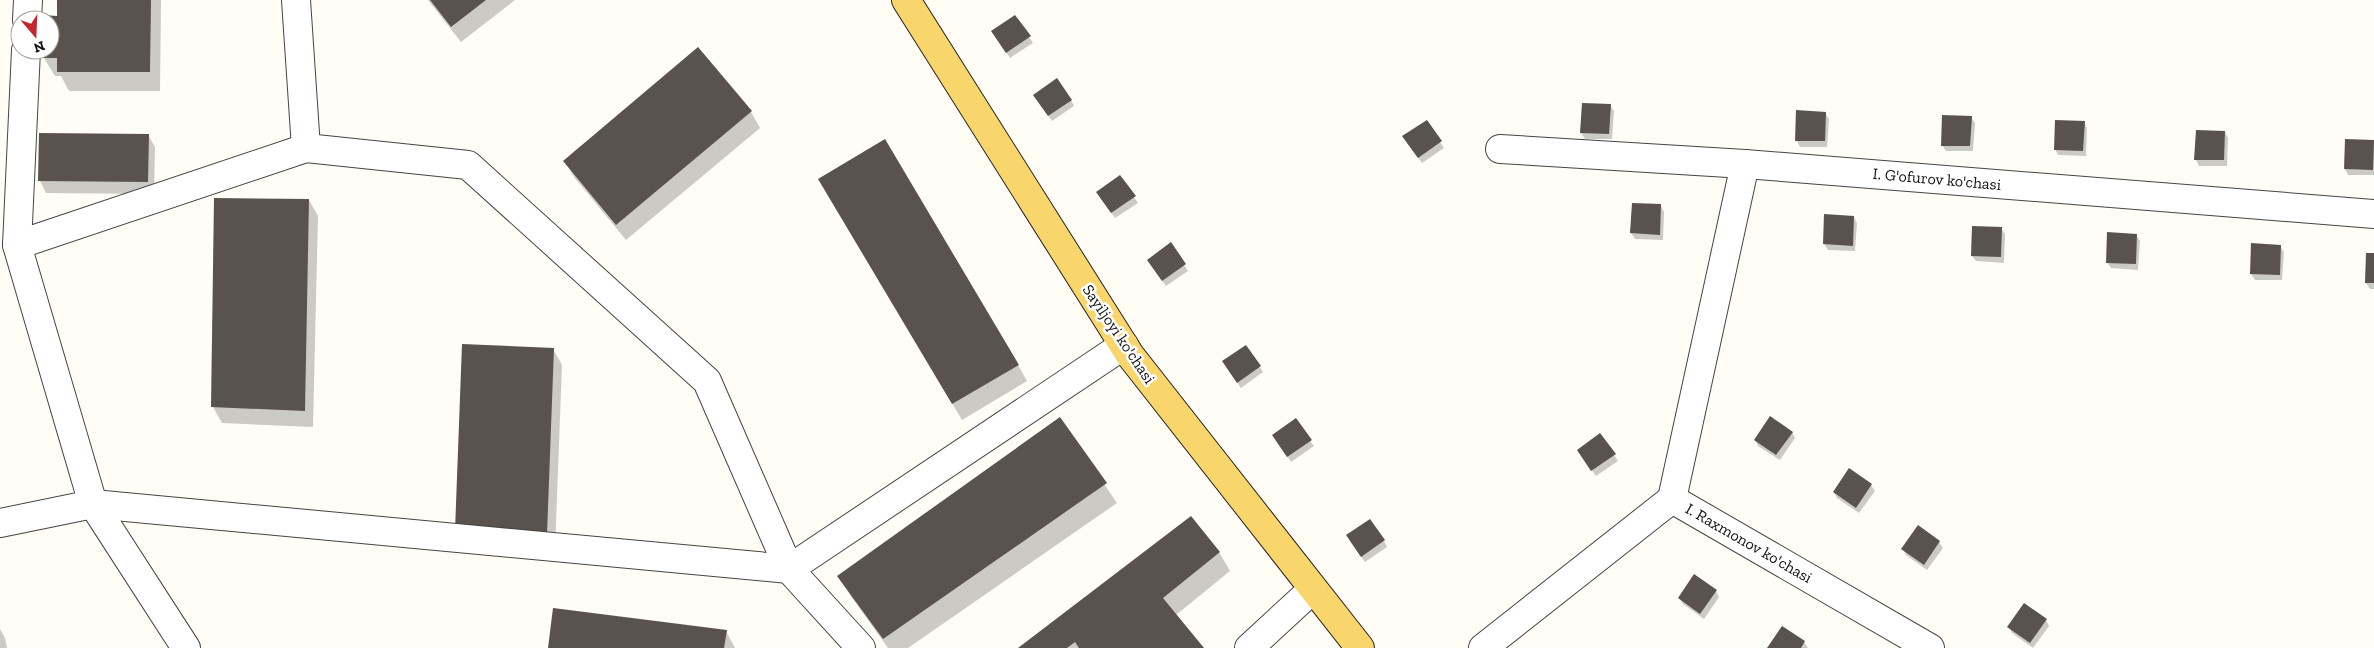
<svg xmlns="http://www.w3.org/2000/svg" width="2374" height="648" viewBox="0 0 2374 648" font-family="'Zilla Slab',serif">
	<rect width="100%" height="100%" fill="#fffdf5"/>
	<g fill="#0003">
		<path d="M58,0H161L160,91H69L61,76H55L44,58V50H50V20H44L58,17Z"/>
		<path d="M428,0H515L461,42Z"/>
		<path d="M1015,16L1033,43L1010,58L996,37Z"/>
		<path d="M697,49L751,112L760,128L626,240L574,177L565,161Z"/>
		<path d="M1071,100L1074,106L1052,121L1038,101Z"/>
		<path d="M1583,104L1610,105L1614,111L1612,139H1585L1581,133Z"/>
		<path d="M1825,113L1829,119L1827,147H1800L1797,141Z"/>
		<path d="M1971,117L1975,123L1973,151H1946L1942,145Z"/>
		<path d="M1426,121L1444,148L1422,163L1407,143Z"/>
		<path d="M2084,122L2087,128L2086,156L2058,155L2055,149Z"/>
		<path d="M2225,132L2228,138L2227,166H2199L2196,160Z"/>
		<path d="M148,135L155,147L154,194L46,193L40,181Z"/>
		<path d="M2346,140L2374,142V175H2348L2345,169Z"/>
		<path d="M1120,176L1138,203L1115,218L1101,198Z"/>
		<path d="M820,179L1018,365L1027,381L962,420Z"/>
		<path d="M309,200L318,216L313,427L222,423L213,407Z"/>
		<path d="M1661,206L1664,212L1663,240L1635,239L1631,233Z"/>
		<path d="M1825,216L1854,217L1857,223L1855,251L1828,250L1824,244Z"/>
		<path d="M2001,228L2005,234L2004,263L1976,261L1972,256Z"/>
		<path d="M2136,235L2140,241L2138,270L2111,268L2107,262Z"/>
		<path d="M1170,244L1188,271L1166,286L1152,266Z"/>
		<path d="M2280,246L2284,252L2282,280H2255L2251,274Z"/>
		<path d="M2374,254V289H2370L2366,283Z"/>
		<path d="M553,349L562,365L555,550L466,547Z"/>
		<path d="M1260,367L1263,372L1241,388L1227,368Z"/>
		<path d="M1060,419L1117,503L908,648H888L850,595L839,577Z"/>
		<path d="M1792,432L1795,438L1780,460L1758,446L1755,440Z"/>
		<path d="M1600,434L1618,461L1596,476L1582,456Z"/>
		<path d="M1277,441H1310L1314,446L1291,462Z"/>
		<path d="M1871,485L1875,491L1859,513L1837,498L1834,492Z"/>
		<path d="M1384,541L1387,547L1365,562L1351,542Z"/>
		<path d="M1939,542L1943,548L1927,570L1906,555L1903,549Z"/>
		<path d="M1219,552L1230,571L1176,615L1204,648H1020Z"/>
		<path d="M1716,591L1719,597L1704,619L1683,604L1679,598Z"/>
		<path d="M2046,620L2049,626L2033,648L2012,633L2009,627Z"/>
		<path d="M1783,627L1804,642L1808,648H1768Z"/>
		<path d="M0,629L5,638L7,648H0Z"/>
		<path d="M726,631L735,648H549Z"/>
	</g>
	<g fill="#5a524d">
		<path d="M57,0H151L150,72H57V58H43V50H50V20H43V15L57,16Z"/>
		<path d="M430,0H486L451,27Z"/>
		<path d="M1015,15L1031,36L1006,53L991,31Z"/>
		<path d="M698,47L752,111L616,225L563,161Z"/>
		<path d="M1057,78L1072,100L1048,116L1033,95Z"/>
		<path d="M1582,103L1611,104L1609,134L1580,133Z"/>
		<path d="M1796,110L1826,112L1825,141H1795Z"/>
		<path d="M1942,115L1972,116L1970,146H1941Z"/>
		<path d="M1427,120L1442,141L1418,158L1402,136Z"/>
		<path d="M2055,120L2085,121L2083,151L2054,150Z"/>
		<path d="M2196,130L2225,131L2224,160H2194Z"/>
		<path d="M39,133L149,134L148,182L38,181Z"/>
		<path d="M885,139L1019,365L952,404L818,179Z"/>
		<path d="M2345,139L2374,140L2373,170L2344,169Z"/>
		<path d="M1120,175L1136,196L1111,213L1096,192Z"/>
		<path d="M214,198L309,199L305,411L211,407Z"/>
		<path d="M1632,203L1661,204L1660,235L1630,233Z"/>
		<path d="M1824,214L1854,216L1853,246L1823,244Z"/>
		<path d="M1972,226L2002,227L2001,257L1971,256Z"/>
		<path d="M2107,232L2137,234L2136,264L2106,263Z"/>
		<path d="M1171,242L1186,264L1162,281L1147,260Z"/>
		<path d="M2251,243L2281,245L2280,275L2250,274Z"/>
		<path d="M2366,253H2374V283H2365Z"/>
		<path d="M462,344L554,348L547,534L455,531Z"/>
		<path d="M1246,345L1261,366L1237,383L1222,361Z"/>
		<path d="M1770,416L1793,432L1776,455L1754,440Z"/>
		<path d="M1060,417L1107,483L883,639L837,576Z"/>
		<path d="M1296,418L1312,440L1287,457L1272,435Z"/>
		<path d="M1600,433L1616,454L1591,471L1577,450Z"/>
		<path d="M1849,468L1872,484L1856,508L1833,492Z"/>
		<path d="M1191,516L1220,552L1163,598L1204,648H1079L1075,642L1067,648H1018Z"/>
		<path d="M1370,519L1385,540L1361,557L1346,535Z"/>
		<path d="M1918,525L1940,541L1924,565L1901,549Z"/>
		<path d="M1694,574L1717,590L1700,614L1678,598Z"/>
		<path d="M2024,603L2047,619L2030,643L2007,627Z"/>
		<path d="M553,608L727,630L724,648H548Z"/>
		<path d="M1782,626L1805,641L1801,648H1767Z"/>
	</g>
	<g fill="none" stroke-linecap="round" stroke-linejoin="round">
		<g stroke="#444" stroke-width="30">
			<g id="minor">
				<path d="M296,0L306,148"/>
				<path d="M27,20L28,0"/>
				<path d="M1500,149L1745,164L2374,214"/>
				<path d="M17,245L306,148L468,165L707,381L789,569L861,648"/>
				<path d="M1672,499L1745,164"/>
				<path d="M93,504L789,569L1124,345"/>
				<path d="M93,504L186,648"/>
				<path d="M0,523L93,504L17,245L26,50"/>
				<path d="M1249,648L1313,589"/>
				<path d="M1483,648L1672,499L1930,648"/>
			</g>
		</g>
		<g stroke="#222" stroke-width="30">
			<path id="major" d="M906,0L1130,355L1360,648"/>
		</g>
		<use href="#minor" stroke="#fff" stroke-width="28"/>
		<use href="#major" stroke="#f9d66b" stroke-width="28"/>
	</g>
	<g text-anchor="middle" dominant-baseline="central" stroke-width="5" stroke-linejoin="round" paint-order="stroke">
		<g font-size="16" fill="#111" stroke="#fff">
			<text transform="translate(1937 179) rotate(5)">I. G'ofurov ko'chasi</text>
			<text transform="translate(1119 334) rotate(56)">Sayiljoyi ko'chasi</text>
			<text transform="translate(1749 543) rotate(30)">I. Raxmonov ko'chasi</text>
		</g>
	</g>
	<g transform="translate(35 35) rotate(161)"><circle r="24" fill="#ffffff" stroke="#a0a0a0"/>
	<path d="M0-4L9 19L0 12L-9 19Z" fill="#c4262e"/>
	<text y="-8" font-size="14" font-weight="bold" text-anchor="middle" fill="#111111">N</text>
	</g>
</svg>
